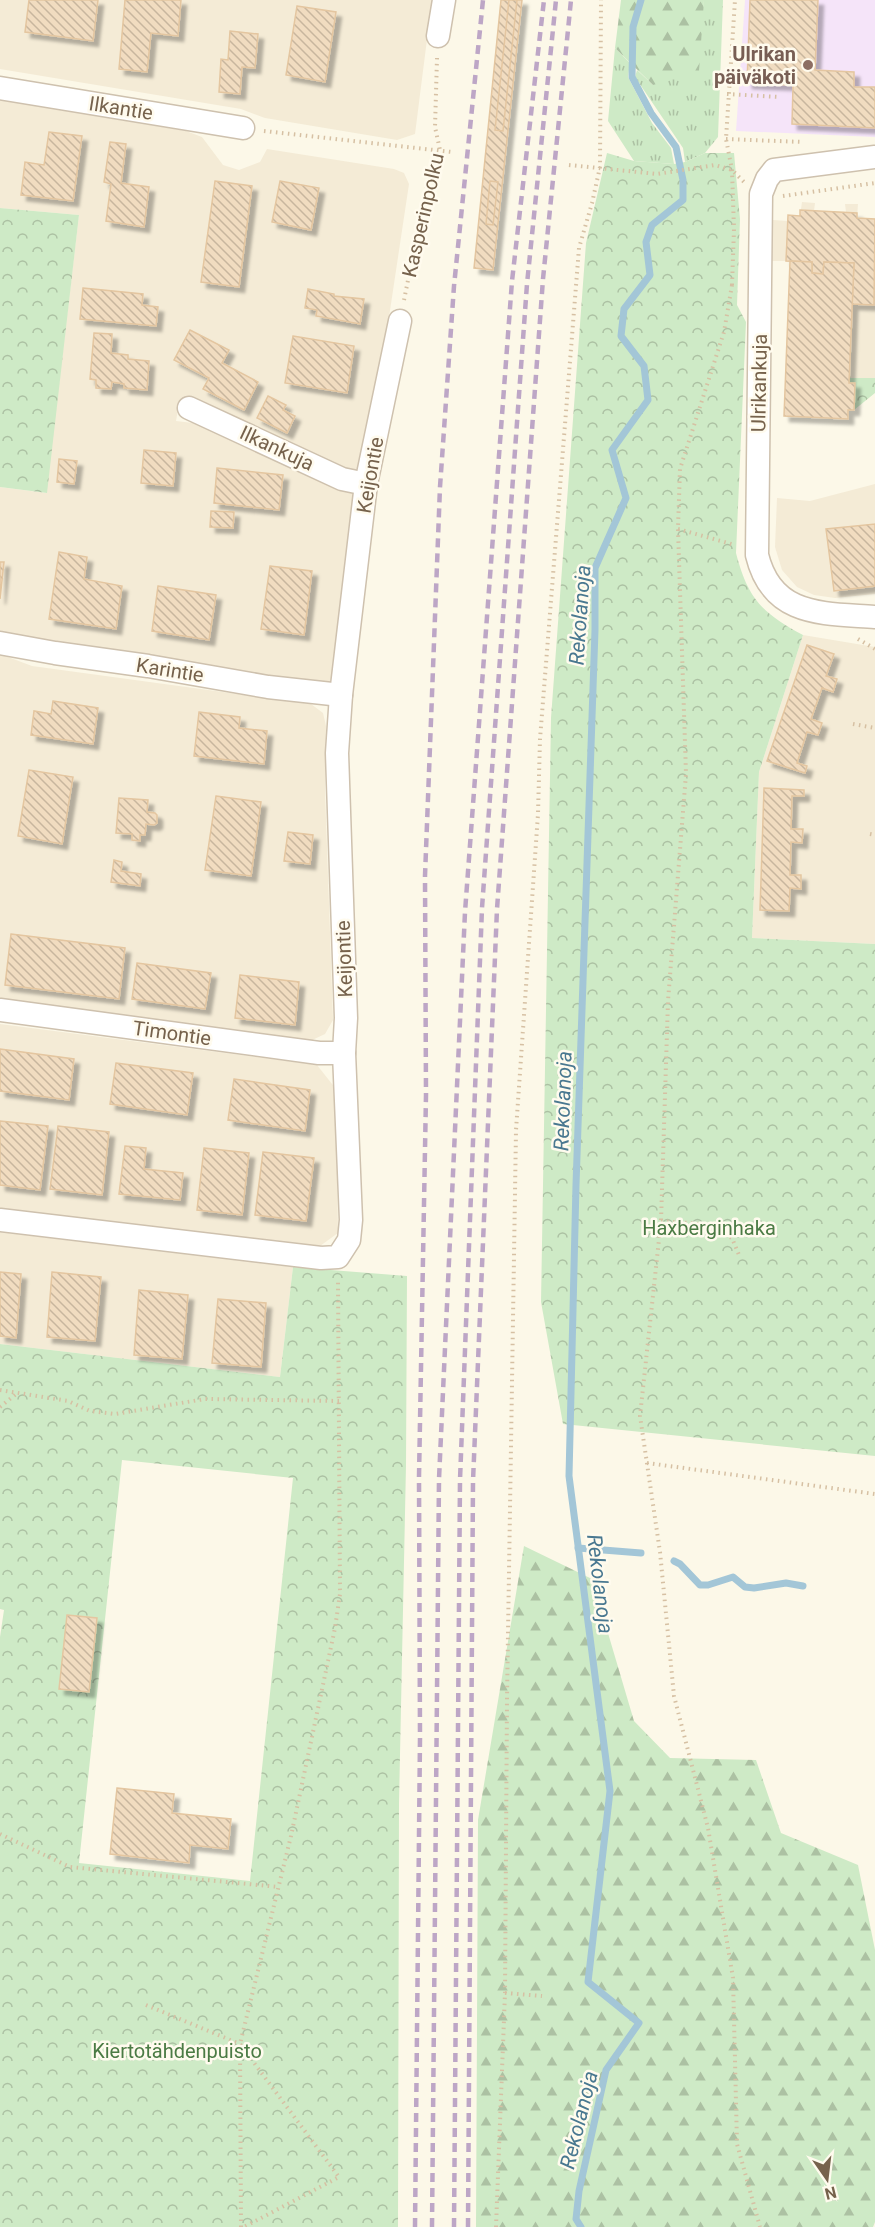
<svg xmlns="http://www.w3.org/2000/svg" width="875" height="2227" viewBox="0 0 875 2227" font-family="Roboto,sans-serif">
	<defs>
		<pattern id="grass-tufts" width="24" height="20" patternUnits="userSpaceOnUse" patternTransform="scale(1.5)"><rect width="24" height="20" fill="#ceeac6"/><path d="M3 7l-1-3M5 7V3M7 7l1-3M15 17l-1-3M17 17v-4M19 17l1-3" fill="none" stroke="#acc1a3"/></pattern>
		<pattern id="forest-firs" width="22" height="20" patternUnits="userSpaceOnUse" patternTransform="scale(1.5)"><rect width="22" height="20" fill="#ceeac6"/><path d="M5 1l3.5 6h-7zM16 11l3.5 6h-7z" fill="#acc1a3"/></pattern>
		<pattern id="park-crowns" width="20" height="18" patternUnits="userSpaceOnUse" patternTransform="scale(1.5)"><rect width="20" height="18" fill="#ceeac6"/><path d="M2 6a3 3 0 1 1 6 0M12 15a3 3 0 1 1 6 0" fill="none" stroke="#acc1a3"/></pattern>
		<pattern id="building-back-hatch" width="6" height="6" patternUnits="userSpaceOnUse" patternTransform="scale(1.5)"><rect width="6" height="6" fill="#f1dcc0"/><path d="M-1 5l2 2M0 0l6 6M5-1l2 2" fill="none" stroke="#c8b69e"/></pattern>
		<filter id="shadow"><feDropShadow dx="5.5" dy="5.5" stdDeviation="1.5" flood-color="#0004"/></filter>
	</defs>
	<rect width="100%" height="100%" fill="#fcf8e8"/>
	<g fill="#f4ebd6">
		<path d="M0,0H432L415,134L397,140L265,118L241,109L0,69Z"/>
		<path d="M0,100L186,131L202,137L223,165L239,170L260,162L267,149L394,169L404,173L409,184L368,457L364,466L350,471L179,404L176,421L201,424L346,488L359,496L338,661L329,684L41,648L0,633V487L46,493L79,215L0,208Z"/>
		<path d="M802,202L815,203L814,211L846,212L845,204H858L857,218L875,219V378H849L852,304L790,261H771L773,220L788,221L800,216Z"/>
		<path d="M875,484V594L835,598L814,595L797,587L782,570L775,547L777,498L810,501Z"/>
		<path d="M803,635L875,647V944L752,938L759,772Z"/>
		<path d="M0,654L32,666L311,704L323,713L326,726L325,790L333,1020L325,1034L308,1042L0,999Z"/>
		<path d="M0,1024L317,1065L336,1089L338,1233L320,1246L296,1245L0,1212Z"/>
		<path d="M0,1232L293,1267L280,1377L0,1344Z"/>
	</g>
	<path fill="#f5e4f9" d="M745,0H875V137L736,131Z"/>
	<g fill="url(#grass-tufts)">
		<path d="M704,0H723L718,137L705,153L685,162L683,148L635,77L637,70L653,85L703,7Z"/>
		<path d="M615,48L630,63L628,77L652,123L671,148L674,164L634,161L608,121Z"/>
	</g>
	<g fill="url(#forest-firs)">
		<path d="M621,0H704L699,71L653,85L615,48Z"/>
		<path d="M524,1546L592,1579L634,1721L670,1758L756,1760L781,1833L858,1865L875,1950V2222L873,2227H476L478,1820Z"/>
	</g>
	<g fill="url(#park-crowns)" fill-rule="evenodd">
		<path d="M607,153L634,161L674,164L685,162L705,153H734L740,219L737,305L746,322L736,553C748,599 762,613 803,635L759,772L752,938L875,944V1456L563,1424L541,1302L551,718L586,243Z"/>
		<path d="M0,208L79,215L47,493L0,487Z"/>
		<path d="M849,378H875V393L854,410L855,383H849Z"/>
		<path d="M293,1267L407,1276L406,1465L399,1804L398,2227H0V1637L4,1610L0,1609V1344L280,1377ZM122,1460L293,1478L250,1881L79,1863Z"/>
	</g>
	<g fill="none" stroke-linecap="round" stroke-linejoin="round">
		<g stroke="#a3c6d7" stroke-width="7">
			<path d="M578,1548L641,1553"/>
			<path d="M674,1561L680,1564L700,1585H708L733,1577L745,1587L754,1588L786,1583L803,1586"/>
			<path d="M581,2227L576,2219L579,2191L606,2070L639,2023L588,1982L610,1791L569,1476L576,1185L595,630V568L626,498L612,450L648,400L644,366L621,336L624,309L650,275L646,242L652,225L683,200V180L676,147L651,113L632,77L633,27L641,0"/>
		</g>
	</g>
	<g fill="url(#building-back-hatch)" stroke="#e4c6a0" stroke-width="1.5" filter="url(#shadow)">
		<path d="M29,0H98L93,41L25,32Z"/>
		<path d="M125,0H181L178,36L151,33L147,72L119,69Z"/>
		<path d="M501,0H522L493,270L474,268Z"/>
		<path d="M509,0H517L503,131L495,130Z"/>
		<path d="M750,0H818L815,70L854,72V87H875V128L792,124L793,85L747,83Z"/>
		<path d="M297,6L336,12L325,82L286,75Z"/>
		<path d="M230,31L258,34L255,68L242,67L240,94L219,92L221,59L228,60Z"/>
		<path d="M49,132L82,136L73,201L21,195L25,162L44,165Z"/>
		<path d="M110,142L126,144L121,183L149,187L144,227L106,221L111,184L104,182Z"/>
		<path d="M215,181L252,186L239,287L201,282Z"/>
		<path d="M280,181L319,188L311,230L272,222Z"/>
		<path d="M490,181L498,182L493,225L486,224Z"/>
		<path d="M800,210L857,213V218L875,219L874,305L852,304L854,263L824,262L823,274L812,273V262L786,261L788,215L800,216Z"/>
		<path d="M790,261L812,262V273L823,274L824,262L854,263L849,383H855L854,410H848V419L784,416Z"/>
		<path d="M83,288L143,294L142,305L158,307L156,326L80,319Z"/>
		<path d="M308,289L334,294V296L364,299L360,324L316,316L317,310L305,308Z"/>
		<path d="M190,330L229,350L222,363L258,382L244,410L203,389L209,378L174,360Z"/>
		<path d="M94,333L112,334L111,353L128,355V359L149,361L147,390L124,388V384L112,382L111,389L96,388V380L90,379Z"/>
		<path d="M293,336L354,346L347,393L285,383Z"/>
		<path d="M268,396L286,405L283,410L295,416L287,433L257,418Z"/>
		<path d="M144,450L176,453L173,486L141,483Z"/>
		<path d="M59,459L77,461L74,484L57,482Z"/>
		<path d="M217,468L283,475L279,510L214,503Z"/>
		<path d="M211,511L234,512L233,528L210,527Z"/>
		<path d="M875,524V586L834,591L826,529Z"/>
		<path d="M59,552L87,557L84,579L122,586L116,629L49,619Z"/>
		<path d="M0,562H4L0,599Z"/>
		<path d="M270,566L312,571L304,635L261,629Z"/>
		<path d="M158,586L216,595L209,640L152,631Z"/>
		<path d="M807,645L834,654L826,676L837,679L833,692L822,688L811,719L822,723L818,735L807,732L797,763L807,766L805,773L767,761Z"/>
		<path d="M53,701L98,708L93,744L31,735L34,711L51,714Z"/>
		<path d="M199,712L240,717L239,728L267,731L264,764L194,756Z"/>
		<path d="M29,770L73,777L62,844L18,836Z"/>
		<path d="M764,788L804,790V796H792L791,829H803L802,843L791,842L790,875H801V889L790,888L789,911L760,910Z"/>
		<path d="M216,796L261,802L251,876L205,870Z"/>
		<path d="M119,798L148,800L147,812L155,813L157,815V823L154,825L146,824L145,835H140V841L132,840V834L116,833Z"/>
		<path d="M288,832L313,835L310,864L284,861Z"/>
		<path d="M114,860L122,862L121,871L141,874L140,886L111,882Z"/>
		<path d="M11,934L125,948L119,999L5,985Z"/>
		<path d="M137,963L211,973L205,1009L132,999Z"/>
		<path d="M240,975L299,982L295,1025L235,1018Z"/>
		<path d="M0,1049L74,1059L69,1100L0,1091Z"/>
		<path d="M116,1063L193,1073L187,1115L110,1104Z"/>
		<path d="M234,1079L310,1090L305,1131L228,1120Z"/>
		<path d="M0,1121L48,1126L40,1190L0,1185Z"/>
		<path d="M58,1126L109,1132L102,1195L50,1189Z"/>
		<path d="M125,1146L146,1148L144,1169L183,1173L180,1200L119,1194Z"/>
		<path d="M204,1148L249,1153L242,1215L197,1210Z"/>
		<path d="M263,1152L314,1158L306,1221L255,1215Z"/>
		<path d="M0,1272L21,1274L16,1338L0,1336Z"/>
		<path d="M52,1272L101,1277L95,1341L47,1337Z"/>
		<path d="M139,1290L188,1295L182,1359L134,1355Z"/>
		<path d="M218,1299L266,1303L261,1367L212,1363Z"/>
		<path d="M67,1615L97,1618L89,1692L59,1689Z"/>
		<path d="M117,1788L174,1794L172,1813L231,1819L228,1849L190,1845L189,1863L110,1854Z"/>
	</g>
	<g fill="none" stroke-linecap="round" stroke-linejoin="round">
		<g stroke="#cec1ae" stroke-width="25">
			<g id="minor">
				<path d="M438,36L444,0"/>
				<path d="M0,88L243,128"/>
				<path d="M875,157L774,170L767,179L761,194L757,555C772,617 822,613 875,617"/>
				<path d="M189,408L342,479L366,484"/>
				<path d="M0,643L55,653L148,666L268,687L341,695"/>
				<path d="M0,1010L319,1053H344"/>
				<path d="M0,1220L321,1258L338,1257L349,1240L351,1220L344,1053L346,1018L337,753L341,695L366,484L400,321"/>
			</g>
		</g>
		<g stroke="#d6c0a3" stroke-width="4" stroke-dasharray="1.5 4.5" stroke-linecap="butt">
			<path d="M727,94L779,97"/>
			<path d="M264,131L452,152"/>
			<path d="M726,139L803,142"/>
			<path d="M569,165L657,174L715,165L732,170L744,182"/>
			<path d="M783,196L875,183"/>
			<path d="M732,285L724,332L680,469L678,529L686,774L668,1001L661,1221L640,1416L660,1552L674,1696L708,1828L733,1978L737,2144L760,2227"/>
			<path d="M732,285L734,229L732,170L726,139L735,0"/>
			<path d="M404,300L430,172L440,150L435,127L437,58"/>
			<path d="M678,529L735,545"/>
			<path d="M858,639L875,649"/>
			<path d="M853,724L875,728"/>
			<path d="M870,834L875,835"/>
			<path d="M661,1221L702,1224L732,1238L739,1255"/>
			<path d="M0,1390L68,1401L90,1411L115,1414L205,1399L340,1401"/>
			<path d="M0,1407L16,1394"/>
			<path d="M647,1463L875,1494"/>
			<path d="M0,1834L70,1867L279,1887"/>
			<path d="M505,1993L542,1996"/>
			<path d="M146,2005L240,2044L339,2177L244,2227"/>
			<path d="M241,2227L240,2044L291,1836L335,1628L340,1594L338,1279"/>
			<path d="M496,2227L505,1993L507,1698L516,1130L538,814L540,739L579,248L592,203L600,167L601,0"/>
		</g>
		<use href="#minor" stroke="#fff" stroke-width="22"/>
		<g stroke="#bda6c6" stroke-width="4.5" stroke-dasharray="9 6" stroke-linecap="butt">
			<path d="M415,2227L420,1738L419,1477L426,1095L425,876L440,487L454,286L483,0"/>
			<path d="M432,2227L439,1479L465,912L512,281L544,0"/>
			<path d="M454,2227L460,1480L482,908L527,284L556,0"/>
			<path d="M468,2227L473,1481L497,909L543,279L571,0"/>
		</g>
	</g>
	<circle fill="#8d6e63" stroke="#fffbee" stroke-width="2" cx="808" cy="65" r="6"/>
	<g text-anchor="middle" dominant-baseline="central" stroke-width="5" stroke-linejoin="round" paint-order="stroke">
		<g font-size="20" font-weight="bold" fill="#785e54" stroke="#fffbee" text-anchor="end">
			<text x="796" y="54">Ulrikan<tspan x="796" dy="23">päiväkoti</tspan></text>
		</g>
		<g font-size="20" fill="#76624c" stroke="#fffbee">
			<text transform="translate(121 108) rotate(9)">Ilkantie</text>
			<text transform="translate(423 215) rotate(-77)">Kasperinpolku</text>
			<text transform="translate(759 383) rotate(-89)">Ulrikankuja</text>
			<text transform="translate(277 448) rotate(25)">Ilkankuja</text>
			<text transform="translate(370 475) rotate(-80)">Keijontie</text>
			<text transform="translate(170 670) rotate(9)">Karintie</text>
			<text transform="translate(344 959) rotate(-92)">Keijontie</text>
			<text transform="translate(172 1033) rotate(8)">Timontie</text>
		</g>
		<g font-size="20" fill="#4b7b44" stroke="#fffbee">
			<text x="709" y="1228">Haxberginhaka</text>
			<text x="177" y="2051">Kiertotähdenpuisto</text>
		</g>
		<g font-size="21" font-style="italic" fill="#497890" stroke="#fffbee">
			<text transform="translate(580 615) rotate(-86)">Rekolanoja</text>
			<text transform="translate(563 1101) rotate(-88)">Rekolanoja</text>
			<text transform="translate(600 1584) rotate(83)">Rekolanoja</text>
			<text transform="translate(579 2120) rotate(-76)">Rekolanoja</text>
		</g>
	</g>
	<g transform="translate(827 2179) rotate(166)" stroke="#fffbee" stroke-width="4.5" paint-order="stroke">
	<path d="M0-4.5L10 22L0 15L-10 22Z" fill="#76624c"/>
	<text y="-9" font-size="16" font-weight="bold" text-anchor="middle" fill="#76624c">N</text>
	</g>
</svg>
